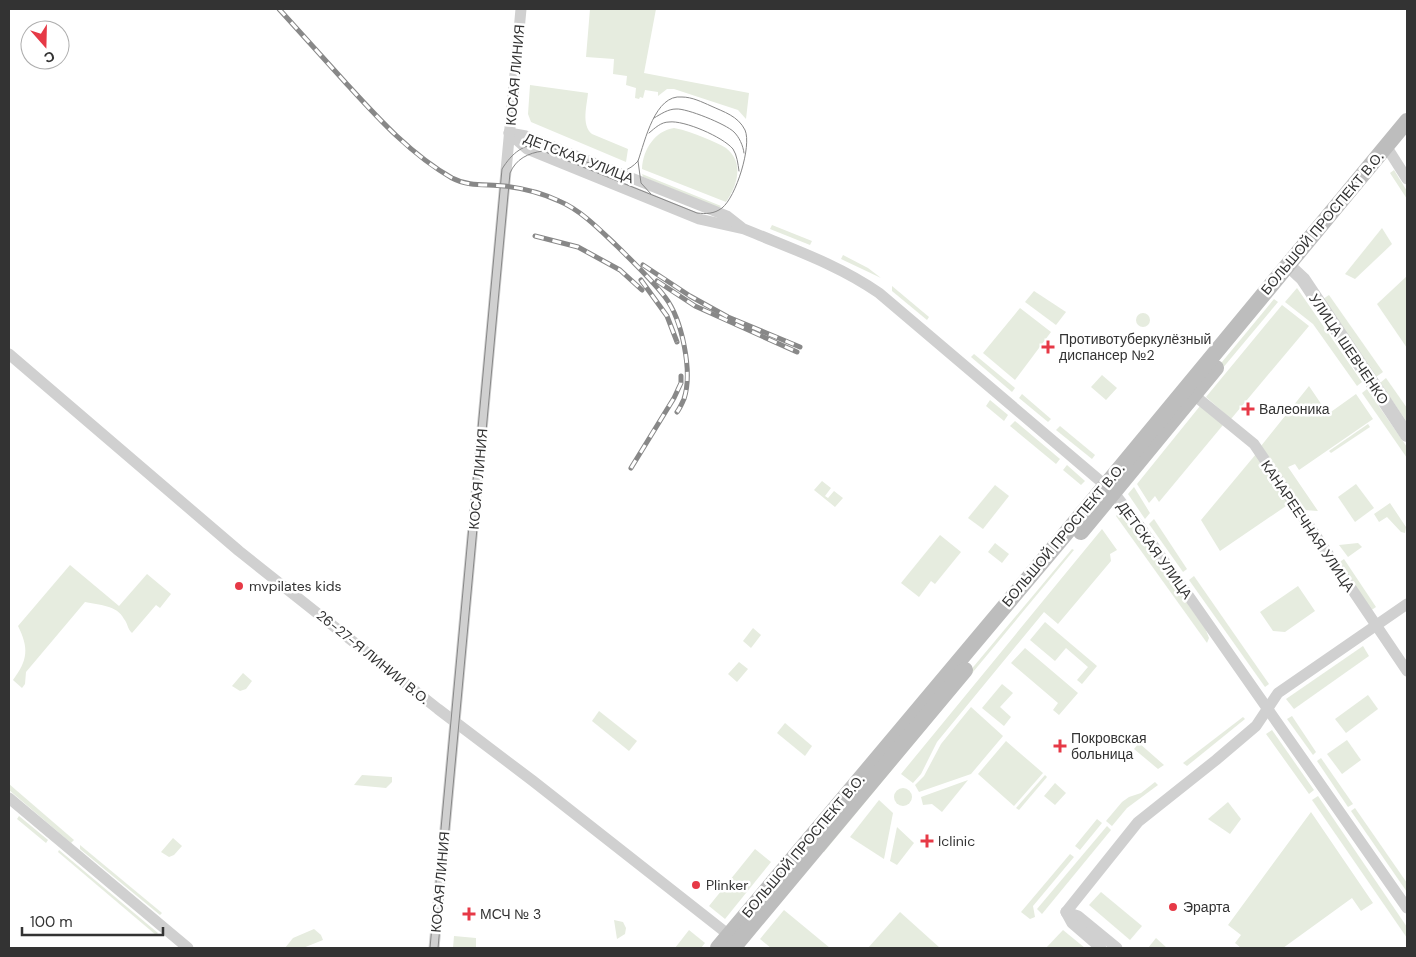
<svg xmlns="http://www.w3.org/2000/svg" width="1416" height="957" viewBox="0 0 1416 957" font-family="'DM Sans',sans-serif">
	<rect width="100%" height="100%" fill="#fff"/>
	<g fill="#e6ecdf">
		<path d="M590,9H656L644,73L749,93L746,119L738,110L674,89H667L658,96V92L645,90L643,98L640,97L639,99L635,98L636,88L626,85L627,76L613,74L614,59L586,57Z"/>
		<path d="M530,85L588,93C587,105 581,125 592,134L628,149L626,162L531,122L528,114Z"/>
		<path d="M674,128C685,130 695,134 705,138C712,141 720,144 726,148C745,163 737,186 726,202L642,169C643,149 655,131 674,128Z"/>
		<path d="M1394,170L1407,191V199L1390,173Z"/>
		<path d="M642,174L721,206L719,208L643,177Z"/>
		<path d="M772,225L812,241L810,245L770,229Z"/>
		<path d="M1382,228L1392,244L1355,279L1345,274Z"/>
		<path d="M843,255L868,268L881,278L841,259Z"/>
		<path d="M1407,276V348L1377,304Z"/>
		<path d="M892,286L929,317L927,320L892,291Z"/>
		<path d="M1297,288L1362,382L1357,386L1313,324L1285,302Z"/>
		<path d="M1034,291L1066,312L1056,325L1025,302Z"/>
		<path d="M1329,295L1383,372L1376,377L1323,299Z"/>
		<path d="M1274,299L1278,302L1201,394L1198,391Z"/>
		<path d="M1282,305L1309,326L1231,419L1206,397Z"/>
		<path d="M1020,308L1051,332L1015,380L983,353Z"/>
		<circle cx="1143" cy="320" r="7"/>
		<path d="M974,354L1015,388L1012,392L971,357Z"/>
		<path d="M1102,375L1117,388L1106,400L1091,387Z"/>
		<path d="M1386,378L1407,408V422L1380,383Z"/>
		<path d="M1309,386L1328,414L1356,394L1373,419L1299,470L1295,464L1288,467L1318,511L1304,510L1261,446Z"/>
		<path d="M1367,389L1407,447V458L1362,393Z"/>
		<path d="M1022,394L1051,419L1048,422L1019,398Z"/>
		<path d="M990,400L1008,415L1004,421L986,406Z"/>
		<path d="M1200,406L1223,425L1159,502L1155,496L1149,503L1137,484Z"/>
		<path d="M1015,421L1060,459L1056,464L1010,426Z"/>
		<path d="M1368,424L1370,427L1331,453L1329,451Z"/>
		<path d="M1060,426L1095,455L1092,459L1056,430Z"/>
		<path d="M1256,454L1289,504L1220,551L1201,520Z"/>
		<path d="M1067,465L1085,481L1081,485L1063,470Z"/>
		<path d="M822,481L831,488L825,496L828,498L834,491L843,498L835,507L814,490Z"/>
		<path d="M1356,484L1374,508L1355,522L1338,497Z"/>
		<path d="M995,485L1009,496L983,529L968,518Z"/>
		<path d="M1134,487L1150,513L1145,519L1128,494Z"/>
		<path d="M1390,503L1406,527L1405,533L1401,532L1387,517L1379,522L1374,514Z"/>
		<path d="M1121,511L1205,628L1209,638L1207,643L1116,516Z"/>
		<path d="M1154,519L1187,569L1183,572L1149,524Z"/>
		<path d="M1102,529L1117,550L1110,554L1111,561L1058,624L1044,612L937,742L921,774L913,783L901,774Z"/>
		<path d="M940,535L961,552L935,584L931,581L919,597L901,583Z"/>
		<path d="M995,543L1009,554L1002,563L988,552Z"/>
		<path d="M1358,543L1362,547L1348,557L1339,545Z"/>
		<path d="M1072,549L1074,550L824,852L820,850Z"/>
		<path d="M1344,559L1376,607L1370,611L1337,564Z"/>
		<path d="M70,565L119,606L147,574L171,594L160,608L156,605L132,633C127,628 128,624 124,619C117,605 99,605 85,602L26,672L25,684L22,688L13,680C28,660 29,648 18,626Z"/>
		<path d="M1194,576L1269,684L1265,687L1189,580Z"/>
		<path d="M1298,586L1315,611L1285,632L1273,631L1260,612Z"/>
		<path d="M1045,622L1097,666L1082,684L1077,680L1088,667L1066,648L1055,661L1030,640Z"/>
		<path d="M753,628L761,635L751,648L743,641Z"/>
		<path d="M1363,646L1369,656L1294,709L1286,699Z"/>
		<path d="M1025,648L1078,693L1059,715L1053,710L1058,703L1011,663Z"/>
		<path d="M739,662L748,669L737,682L728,674Z"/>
		<path d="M243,673L252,681L246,689L240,691L232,686Z"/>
		<path d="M1002,684L1013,693L1000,707L1011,717L1004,726L982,708Z"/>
		<path d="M1368,695L1378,709L1346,733L1335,719Z"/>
		<path d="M971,707L1003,736L971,774L919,792L915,785L924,776L941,744Z"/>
		<path d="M599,711L637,741L629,751L592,721Z"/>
		<path d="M1292,716L1316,752L1313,755L1287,719Z"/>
		<path d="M1243,717L1245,719L1187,766L1183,763Z"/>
		<path d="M785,723L812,746L805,756L777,733Z"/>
		<path d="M1272,730L1314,790L1309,794L1266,734Z"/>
		<path d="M1347,740L1361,760L1342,774L1327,754Z"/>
		<path d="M1006,741L1043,773L1014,806L978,774Z"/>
		<path d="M1139,743L1164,765L1158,769L1134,749Z"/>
		<path d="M1321,758L1353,804L1348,807L1317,761Z"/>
		<path d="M362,775L392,777V782L386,788L354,785Z"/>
		<path d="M1045,775L1047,777L1019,810L1016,808Z"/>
		<path d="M968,780L942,812L932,804L923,805L921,797Z"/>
		<path d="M1155,782L1158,785L1127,808L1112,826L1106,821L1122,802L1129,797L1141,793Z"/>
		<path d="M1055,783L1066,793L1055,805L1044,796Z"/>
		<path d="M9,784L74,840L71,843L9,790Z"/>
		<circle cx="903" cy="797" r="9"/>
		<path d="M1318,796L1407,927V938L1312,800Z"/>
		<path d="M879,800L893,813L884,859L850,837Z"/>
		<path d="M1228,802L1241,819L1230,834L1208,819Z"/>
		<path d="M1355,808L1407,883V892L1351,811Z"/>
		<path d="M1311,812L1373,903L1361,911L1352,898L1283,948H1241L1235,943L1241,935L1228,925Z"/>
		<path d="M19,816L48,840L46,843L17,819Z"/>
		<path d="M1097,819L1102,823L1080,850L1075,846Z"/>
		<path d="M1107,826L1111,830L1042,914L1037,909Z"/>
		<path d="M897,827L914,843L897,865L890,861Z"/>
		<path d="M173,838L182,846L174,855L169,857L161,852Z"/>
		<path d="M80,845L162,913L160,915L80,849Z"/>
		<path d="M755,849L771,862L725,919L709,906Z"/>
		<path d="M59,850L158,933L156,935L58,852Z"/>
		<path d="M1070,854L1074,857L1033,906L1035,917L1030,919L1021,912Z"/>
		<path d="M1101,892L1142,926L1130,940L1089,905Z"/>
		<path d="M784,910L830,948H771L760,939Z"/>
		<path d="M900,912L940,948H868Z"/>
		<path d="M614,920L623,922L626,928L625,934L617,939Z"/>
		<path d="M314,929L321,935L323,940L303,948H285L293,938Z"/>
		<path d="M689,930L705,943L701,948H675Z"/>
		<path d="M1063,930L1085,948H1046Z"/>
		<path d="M454,936L476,938V948H453Z"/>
		<path d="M1156,938L1167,948H1148Z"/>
	</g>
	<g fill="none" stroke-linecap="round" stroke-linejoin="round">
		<g stroke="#d0d0d0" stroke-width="11">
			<path d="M509,133L527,149L699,219L744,229L754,233C798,251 840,266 879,293L1105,485"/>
			<path d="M509,133L526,136L727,216L741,227"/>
			<path d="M1386,146L1407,179"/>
			<path d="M9,354L239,551L438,709L533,781L729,935"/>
			<path d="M1194,395L1254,444L1407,671"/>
			<path d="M1108,488L1118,498L1141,528L1407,908"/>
			<path d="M9,798L188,948"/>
			<path d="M1066,912L1138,822L1216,760L1256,726L1278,693L1407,604"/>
			<path d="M1066,912L1078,916L1117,948"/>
			<path d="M1066,912L1072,923L1101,948"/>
			<path d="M434,948L521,9"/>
		</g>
		<path stroke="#d0d0d0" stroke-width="14" d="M1288,265L1303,279L1407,435"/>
		<g stroke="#bdbdbd" stroke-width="16">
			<path d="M1081,532L1216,368"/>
			<path d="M718,948L1062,538L1407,121"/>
			<path d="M733,948L965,670"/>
		</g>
		<g stroke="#888" stroke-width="1">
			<path d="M654,118C661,114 668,109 676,109C686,108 726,124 734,132C739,137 743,145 744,153"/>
			<path d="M649,133C655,128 661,122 669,122C684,120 723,137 733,149C737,155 738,164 739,171"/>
			<path d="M638,161L641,183L651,194"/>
			<path d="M430,948L502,169C512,153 524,143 543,144L606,170C619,174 629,171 638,161C645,141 655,94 682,97C692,97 702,102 711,106C724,112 738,116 745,130C752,146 736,197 722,208C714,214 706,214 697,213L543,151C528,153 516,159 510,173L438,948"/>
		</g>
		<g stroke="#888" stroke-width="5">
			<g id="rail">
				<path d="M279,9C301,33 323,58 345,82C377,117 410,154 452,178C469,187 486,184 504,186C522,188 542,193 559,201C581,210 601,231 618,247C634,263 651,279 665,297C682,319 693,372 684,399C682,403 680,408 677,412"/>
				<path d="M535,236L578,247L620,270L642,290"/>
				<path d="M643,265L690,296L728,317L800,347"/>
				<path d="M641,280L667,316L677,342"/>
				<path d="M657,281L695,306L797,352"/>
				<path d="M631,468L674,398L681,383V376"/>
			</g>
		</g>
		<use href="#rail" stroke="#fff" stroke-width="3" stroke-dasharray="9" stroke-linecap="butt"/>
	</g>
	<g fill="#e63946" stroke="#fff" stroke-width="2">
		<path d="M1045.5 339.5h5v5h5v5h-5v5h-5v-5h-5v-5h5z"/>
		<path d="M1245.5 401.5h5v5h5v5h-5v5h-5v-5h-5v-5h5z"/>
		<circle cx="239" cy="586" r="5"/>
		<path d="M1057.5 738.5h5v5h5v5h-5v5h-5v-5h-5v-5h5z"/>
		<path d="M924.5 833.5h5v5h5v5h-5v5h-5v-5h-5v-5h5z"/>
		<circle cx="696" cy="885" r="5"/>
		<circle cx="1173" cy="907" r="5"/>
		<path d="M466.5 906.5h5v5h5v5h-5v5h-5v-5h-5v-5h5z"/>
	</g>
	<g text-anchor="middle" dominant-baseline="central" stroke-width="5" stroke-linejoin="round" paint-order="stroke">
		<g font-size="14" fill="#333" stroke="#fff">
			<text transform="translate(515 75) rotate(-85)">КОСАЯ ЛИНИЯ</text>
			<text transform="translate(579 158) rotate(21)">ДЕТСКАЯ УЛИЦА</text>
			<text transform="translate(1322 223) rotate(-50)">БОЛЬШОЙ ПРОСПЕКТ В.О.</text>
			<text transform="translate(1349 349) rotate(56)">УЛИЦА ШЕВЧЕНКО</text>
			<text transform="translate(478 479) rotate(-85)">КОСАЯ ЛИНИЯ</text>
			<text transform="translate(1308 526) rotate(56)">КАНАРЕЕЧНАЯ УЛИЦА</text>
			<text transform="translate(1063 535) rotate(-50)">БОЛЬШОЙ ПРОСПЕКТ В.О.</text>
			<text transform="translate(1155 550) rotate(54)">ДЕТСКАЯ УЛИЦА</text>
			<text transform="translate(373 657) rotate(39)">26-27-Я ЛИНИИ В.О.</text>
			<text transform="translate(803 846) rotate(-50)">БОЛЬШОЙ ПРОСПЕКТ В.О.</text>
			<text transform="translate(440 882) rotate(-85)">КОСАЯ ЛИНИЯ</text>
		</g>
		<g font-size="14" fill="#333" stroke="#fff" text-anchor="start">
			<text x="1059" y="339">Противотуберкулёзный<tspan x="1059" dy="16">диспансер №2</tspan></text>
			<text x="1259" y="409">Валеоника</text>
			<text x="249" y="586">mvpilates kids</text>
			<text x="1071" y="738">Покровская<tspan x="1071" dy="16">больница</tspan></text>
			<text x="938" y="841">Iclinic</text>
			<text x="706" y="885">Plinker</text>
			<text x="1183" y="907">Эрарта</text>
			<text x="480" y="914">МСЧ № 3</text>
		</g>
	</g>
	<rect width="1416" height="957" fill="none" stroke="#333333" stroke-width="20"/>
	<g transform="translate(45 45) rotate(160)"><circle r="24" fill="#ffffff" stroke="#adadad"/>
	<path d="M0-4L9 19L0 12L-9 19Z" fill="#e63946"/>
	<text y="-8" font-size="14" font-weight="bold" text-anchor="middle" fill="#333333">С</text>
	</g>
	<path d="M22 927v8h141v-8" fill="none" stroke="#333333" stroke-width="2.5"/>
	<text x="30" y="927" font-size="15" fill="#333333" stroke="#ffffff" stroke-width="4" paint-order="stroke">100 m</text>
</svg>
